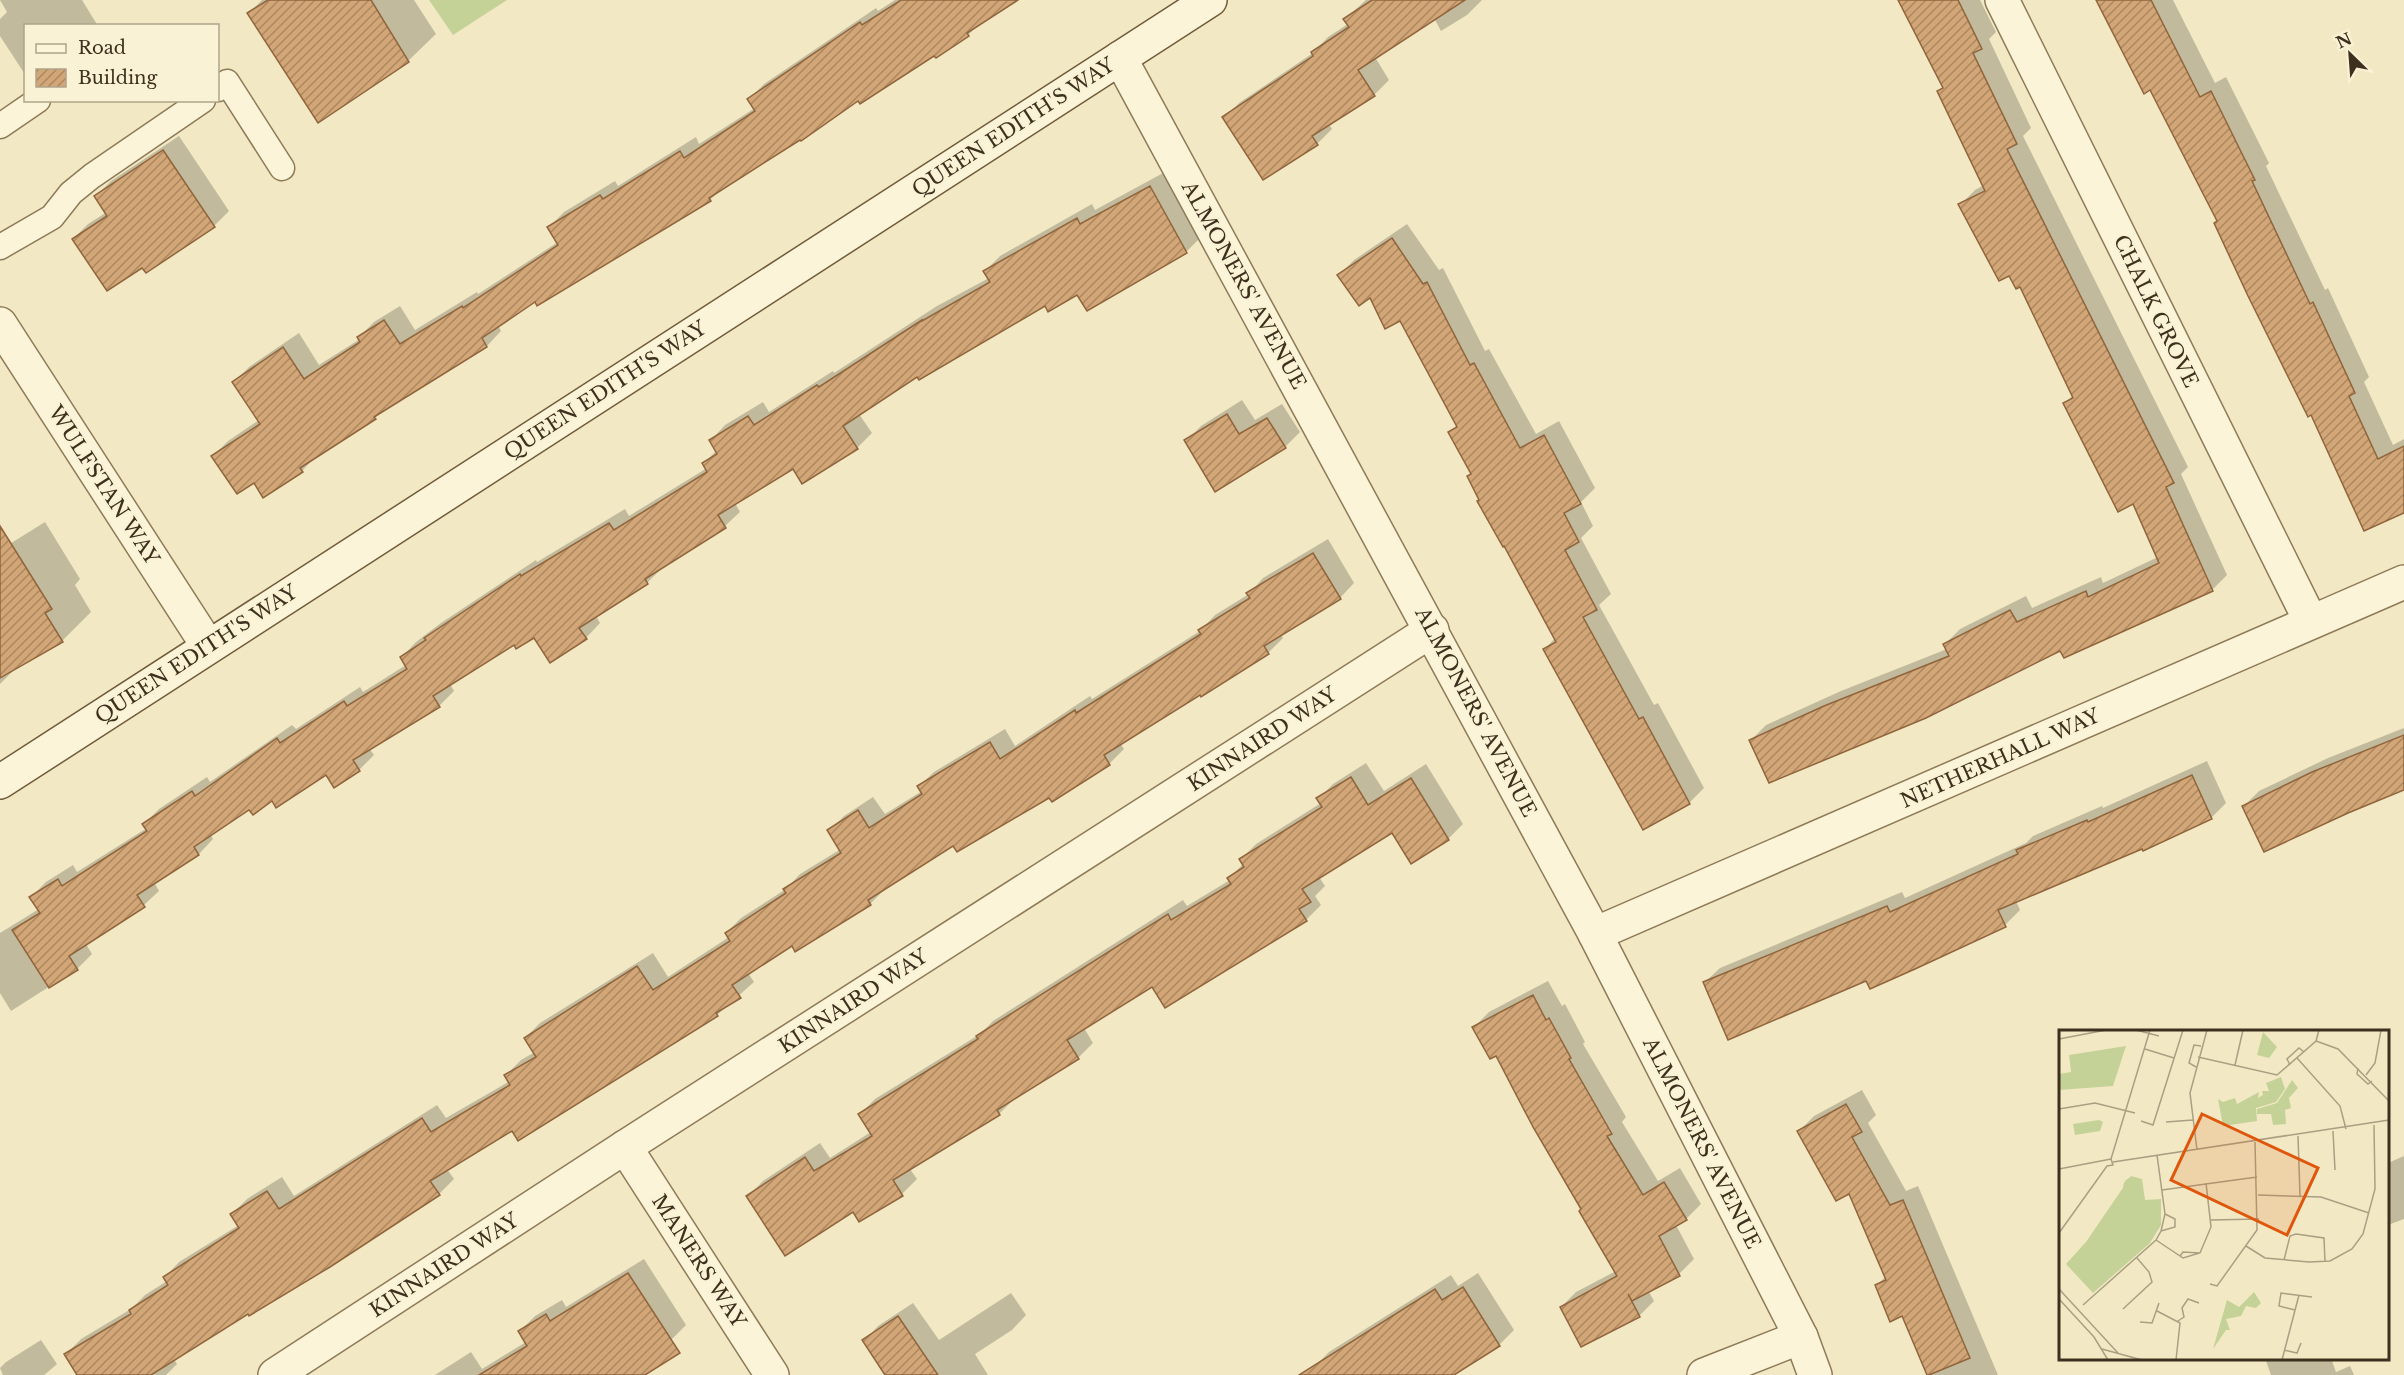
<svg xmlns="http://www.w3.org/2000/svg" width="2404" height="1375" viewBox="0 0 2404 1375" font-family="'Libre Baskerville',serif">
	<defs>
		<pattern id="building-hatch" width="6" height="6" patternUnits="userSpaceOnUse" patternTransform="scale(1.5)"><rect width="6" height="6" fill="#d3a677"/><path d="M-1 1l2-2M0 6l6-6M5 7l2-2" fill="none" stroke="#ac8861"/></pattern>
	</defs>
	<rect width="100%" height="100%" fill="#f2e9c4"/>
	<path fill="#c5d297" d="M429,0H507L453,35Z"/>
	<g fill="#0003">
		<path d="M0,0H82L98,26H26V76L0,36V19L7,12Z"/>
		<path d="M262,0H414L436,34L408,61L249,13Z"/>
		<path d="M895,0H1015L981,22L968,35L858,98L722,188L710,200L535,300L498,325L501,331L487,346L383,410L375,418L317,455L302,471L254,481L213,456L228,441L259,420L234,382L249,367L299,333L319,365L360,339L359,337L374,322L400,306L415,330L477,292L478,294L558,242L549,227L564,212L615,181L618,186L696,137L699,144L755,108L749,99L764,84L876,8L878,11Z"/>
		<path d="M1366,0H1482L1467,15L1441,31L1434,18L1375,57L1389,80L1374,95L1329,124L1332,129L1317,144L1224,118L1239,103L1313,53L1328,37L1348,24L1345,19Z"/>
		<path d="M1899,0H1980L1996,32L1989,39L2031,128L2023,136L2188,467L2181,474L2227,575L2212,590L2061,649L1751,740L1766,725L1841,691L1947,649L1945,644L1960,629L2026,596L2032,608L2101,577L2103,583L2158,557L2134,502L2064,404L2073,395L2021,285L2010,274L1960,205L1975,190L1984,185L1939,92L1944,87Z"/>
		<path d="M2098,0H2173L2215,83L2226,77L2269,163L2266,166L2325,290L2328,288L2369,377L2364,382L2393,445L2404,439V511L2312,413L2219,220L2151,88Z"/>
		<path d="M179,136L229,211L214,226L143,266L73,239L88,224L107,212L96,196L111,181Z"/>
		<path d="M1165,172L1201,237L1186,252L1046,304L917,374L859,414L872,433L857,448L793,467L735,503L740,512L725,526L662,568L647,583L596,616L600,623L586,638L535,636L514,643L450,684L454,691L439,706L369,748L374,755L359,770L326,773L250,808L210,834L213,839L199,854L154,882L159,891L144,905L86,944L92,954L77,969L11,1011L0,993V933L39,909L31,897L46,882L73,865L77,872L147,828L144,824L159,809L207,777L210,782L292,725L296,729L360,687L363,692L406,665L402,657L416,642L441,623L536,560L537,562L625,509L629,516L707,468L704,463L717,450L711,440L725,425L763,402L769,412L833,371L834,373L937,306L989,278L985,271L1000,256L1092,204L1095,210Z"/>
		<path d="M1407,224L1439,270L1443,268L1485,351L1489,349L1536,434L1559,421L1595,488L1581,502L1593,526L1581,538L1611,594L1599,605L1654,705L1658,703L1704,788L1689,803L1545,649L1555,638L1505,544L1472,473L1450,433L1457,425L1401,319L1339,275L1354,260Z"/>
		<path d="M1242,400L1255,420L1282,404L1300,432L1285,447L1186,441L1201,426Z"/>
		<path d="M45,522L80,579L75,585L91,612L62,641L19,665L0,684V550Z"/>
		<path d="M1328,539L1354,583L1340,598L1280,634L1283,638L1268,653L1120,743L1124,749L1109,764L954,844L885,889L870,904L796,950L792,943L748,973L754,982L717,1015L513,1129L447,1169L454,1179L439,1194L174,1359L177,1364L166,1375H79L66,1354L81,1339L131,1309L145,1295L167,1281L165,1277L179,1262L239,1225L232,1214L247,1199L282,1177L294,1196L437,1105L446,1118L510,1081L506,1075L521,1060L535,1052L525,1038L540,1023L653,953L668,977L729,937L726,933L741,918L786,889L800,874L841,849L829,831L844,816L873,797L885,814L922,791L919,786L934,772L1005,729L1015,746L1090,696L1092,699L1200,631L1215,615L1249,594L1263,578Z"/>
		<path d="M2404,728V789L2265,850L2244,806L2259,791L2328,758Z"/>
		<path d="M2207,761L2226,803L2211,818L2016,901L2020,910L2005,925L1867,979L1705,982L1720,968L1902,892L1905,898L2026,843L2033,836L2102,806L2103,808Z"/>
		<path d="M1366,763L1384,791L1426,764L1463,824L1448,839L1393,831L1319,877L1325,886L1315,896L1321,905L1306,920L1152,985L1084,1028L1093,1043L1078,1058L1014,1099L999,1114L910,1169L917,1179L902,1194L854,1210L748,1196L763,1181L820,1143L830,1158L871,1132L860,1114L875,1099L980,1034L993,1021L1183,900L1187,906L1230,880L1229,878L1244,863L1241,859L1256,844L1321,803L1318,799L1333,784Z"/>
		<path d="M1548,981L1562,1006L1565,1004L1585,1042L1583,1044L1626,1117L1622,1122L1658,1181L1680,1168L1701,1204L1686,1219L1676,1225L1694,1259L1679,1274L1648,1290L1654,1301L1639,1316L1561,1307L1576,1292L1616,1271L1496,1054L1474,1027L1489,1012Z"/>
		<path d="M1862,1090L1876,1115L1868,1123L1906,1191L1918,1186L1998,1375H1928L1903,1314L1877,1285L1886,1276L1850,1192L1799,1131L1814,1116Z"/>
		<path d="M2404,1156V1219L2388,1225V1163Z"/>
		<path d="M644,1259L686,1325L671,1340L614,1375H435L471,1352L482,1369L526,1342L520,1331L535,1316L562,1300L566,1307Z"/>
		<path d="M1478,1273L1514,1330L1499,1345L1451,1375H1301L1314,1367L1329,1352L1451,1275L1458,1286Z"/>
		<path d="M1011,1293L1026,1315L1012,1330L975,1354L988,1375H886L864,1341L878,1326L913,1303L939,1340Z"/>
		<path d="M41,1340L57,1364L49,1371L44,1375H3L0,1368L6,1362Z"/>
		<path d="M2265,1358H2331L2336,1372L2350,1366L2354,1375H2271Z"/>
	</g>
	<g fill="url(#building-hatch)" stroke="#90653c" stroke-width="1.5">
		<path d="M268,0H371L409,62L318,123L247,13Z"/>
		<path d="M901,0H1018L967,33L969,36L936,58L934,56L860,104L858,101L801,141L800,140L709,198L711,201L537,306L535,302L482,338L487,347L374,417L376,419L300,468L303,472L263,498L254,483L237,494L211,456L260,424L232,382L283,347L304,379L360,342L357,337L384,320L400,344L462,306L463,308L558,245L547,227L600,195L603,199L680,151L684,158L755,111L747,99L860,22L862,25Z"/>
		<path d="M1372,0H1465L1358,70L1375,96L1312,136L1318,145L1263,180L1222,117L1313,56L1311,52L1349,27L1343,19Z"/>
		<path d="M1898,0H1958L1982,49L1973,53L2017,144L2007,149L2174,483L2166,487L2213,591L2064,658L2060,651L1926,718L1769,783L1749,740L1824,706L1949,656L1943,644L2010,610L2017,622L2086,591L2088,597L2159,563L2133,504L2118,512L2063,403L2073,398L2020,287L2016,289L2009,276L1999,281L1958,204L1985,191L1937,91L1943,88Z"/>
		<path d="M2096,0H2151L2200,97L2211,91L2255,180L2252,181L2310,304L2313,302L2355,393L2349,396L2378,459L2404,446V513L2364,531L2311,415L2308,417L2248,296L2214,223L2217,221L2150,90L2144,94Z"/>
		<path d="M163,150L215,227L146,273L142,268L107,291L72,239L107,216L94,196Z"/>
		<path d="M1150,186L1187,253L1087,311L1077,295L1048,312L1045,306L919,380L917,377L843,426L858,449L802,484L793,469L718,515L726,528L645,579L648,584L579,628L587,639L550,663L534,638L516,649L514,645L433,696L440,707L353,760L360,771L334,788L326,775L276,808L272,801L253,815L249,810L194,847L199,855L137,895L145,907L69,956L78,970L49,988L12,930L40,913L29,897L58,879L62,886L147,831L142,824L192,791L195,796L277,738L280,743L344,701L347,706L407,669L400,657L426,640L424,638L520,574L521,576L609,523L614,530L707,472L702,463L717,454L709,440L748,416L754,425L817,385L819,387L922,320V321L990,282L983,271L1077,218L1080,224Z"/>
		<path d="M1392,238L1423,284L1427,282L1470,365L1474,363L1520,448L1544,435L1581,504L1564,513L1579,542L1565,550L1597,610L1583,617L1639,719L1643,717L1690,804L1643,830L1543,649L1556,642L1504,546L1503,547L1477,501L1479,500L1467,476L1471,474L1448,432L1457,427L1400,321L1385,329L1370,298L1359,306L1337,275Z"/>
		<path d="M1227,414L1239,434L1267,418L1286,448L1215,492L1184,440Z"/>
		<path d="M0,526L52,609L45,613L63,642L0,678Z"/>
		<path d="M1313,553L1341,599L1264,646L1269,654L1201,697L1200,695L1104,755L1110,765L1052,802L1049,798L957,852L953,846L868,900L871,905L795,952L792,946L732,985L741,998L716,1013L718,1016L518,1141L512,1131L430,1181L440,1195L330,1267L249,1316L248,1314L151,1375H77L64,1354L131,1314L129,1310L168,1285L163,1277L239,1228L230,1214L267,1191L279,1209L422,1118L431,1132L510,1085L504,1075L536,1057L524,1038L637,966L653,990L730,941L725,933L786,893L783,889L841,853L827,830L858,810L869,828L922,794L917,786L990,742L1000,759L1075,710L1076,713L1201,634L1198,630L1250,598L1246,593Z"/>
		<path d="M2404,735V790L2348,813L2264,852L2242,806L2312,772Z"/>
		<path d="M2192,775L2212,819L2143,851L2142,849L1998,910L2006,927L1915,969L1870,989L1866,981L1728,1040L1703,982L1887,906L1890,912L2018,854L2016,850L2087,820L2088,822Z"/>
		<path d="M1351,777L1368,805L1411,778L1449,840L1411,864L1392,833L1302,889L1311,902L1299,909L1307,921L1165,1008L1152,987L1067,1040L1079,1059L997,1110L1000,1115L893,1180L903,1196L859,1222L853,1212L785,1256L746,1196L805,1157L814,1171L872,1136L858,1114L978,1039L976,1036L1168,914L1171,920L1231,884L1227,878L1244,867L1239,859L1322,807L1316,798Z"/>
		<path d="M1533,995L1546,1020L1549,1018L1571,1058L1569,1059L1612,1134L1607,1136L1643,1195L1664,1182L1687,1220L1659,1236L1680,1276L1632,1301L1628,1294L1640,1317L1581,1347L1560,1307L1617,1276L1579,1211L1581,1209L1533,1127L1496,1056L1490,1059L1472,1027Z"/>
		<path d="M1846,1104L1862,1132L1852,1137L1890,1205L1903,1200L1970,1358L1929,1375H1927L1902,1316L1890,1322L1875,1285L1886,1280L1849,1194L1836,1201L1797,1131Z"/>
		<path d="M628,1273L680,1353L645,1375H479L527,1346L518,1331L546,1314L550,1321Z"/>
		<path d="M1463,1287L1500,1346L1454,1375H1299L1435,1289L1442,1300Z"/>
		<path d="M898,1316L938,1375H885L862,1340Z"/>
	</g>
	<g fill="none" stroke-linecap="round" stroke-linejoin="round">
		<g stroke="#8f7a58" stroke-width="27">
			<g id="lane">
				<path d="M218,89L227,82L282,168"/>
				<path d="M0,126L38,100"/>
				<path d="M0,247L52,217L71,193L92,176L203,100"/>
			</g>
		</g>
		<g stroke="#8f7a58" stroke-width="36">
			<g id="street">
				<path d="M2002,0L2311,622"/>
				<path d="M1120,58L1595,934L1801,1337L1815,1375"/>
				<path d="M0,324L208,646"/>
				<path d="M1595,934L2404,582"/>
				<path d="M625,1147L772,1375"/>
				<path d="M275,1375L625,1147L1432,630"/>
				<path d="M1704,1375L1801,1337"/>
			</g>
		</g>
		<g stroke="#715b3b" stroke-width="36">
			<path id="secondary" d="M0,782L1210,0"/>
		</g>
		<use href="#lane" stroke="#fcf4d8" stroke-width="24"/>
		<use href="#street" stroke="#fcf4d8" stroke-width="33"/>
		<use href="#secondary" stroke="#fcf4d8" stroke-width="33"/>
	</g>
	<g text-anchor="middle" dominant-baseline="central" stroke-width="4.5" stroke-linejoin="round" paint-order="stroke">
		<g font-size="20" fill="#3d301e" stroke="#f9f2d4">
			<text transform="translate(1013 127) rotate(-33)">QUEEN EDITH'S WAY</text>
			<text transform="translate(1244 285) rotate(61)">ALMONERS' AVENUE</text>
			<text transform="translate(2156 311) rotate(64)">CHALK GROVE</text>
			<text transform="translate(605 390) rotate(-33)">QUEEN EDITH'S WAY</text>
			<text transform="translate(104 485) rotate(57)">WULFSTAN WAY</text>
			<text transform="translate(196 654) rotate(-33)">QUEEN EDITH'S WAY</text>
			<text transform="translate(1476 712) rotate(62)">ALMONERS' AVENUE</text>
			<text transform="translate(1262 739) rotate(-33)">KINNAIRD WAY</text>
			<text transform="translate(2000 758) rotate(-24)">NETHERHALL WAY</text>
			<text transform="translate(853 1001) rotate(-33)">KINNAIRD WAY</text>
			<text transform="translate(1702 1143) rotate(63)">ALMONERS' AVENUE</text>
			<text transform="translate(699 1261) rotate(57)">MANERS WAY</text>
			<text transform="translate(444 1265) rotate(-33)">KINNAIRD WAY</text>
		</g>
	</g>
	<g transform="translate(2059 1030)">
		<rect width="330" height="330" fill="#f2e9c4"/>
		<path d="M204,2L218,17L210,28L198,25ZM222,47L226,59L217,72L197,78L198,91L164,96L159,69L164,72L176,68L178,74L200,62L199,68L204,65L203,61H210L207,53ZM40,90L44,92L41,101L16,105L14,94ZM72,146L83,149L86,170L102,169V195L91,213L34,263L7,234L27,212Z" fill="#c5d297"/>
		<path d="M233,50L239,58L230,68L232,78L226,80L227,94L214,95L212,84H198V79L218,73ZM195,262L202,273L197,278L187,276L182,286L167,289L171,300H167L154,319L168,270L180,277Z" fill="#c5d297"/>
		<path d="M67,16L54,56L0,60V44L12,42L10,25ZM64 157a10 10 0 1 1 20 0a10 10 0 1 1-20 0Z" fill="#c5d297"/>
		<path fill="none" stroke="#aa9f82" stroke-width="1.5" d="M77,0L100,6M0,9L47,0M257,11L279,19L330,71M86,19L115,28M139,27L218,45L257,11L260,0M238,28L281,76L287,99M176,35L184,0M231,35L228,29L240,18L245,22M137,37L130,33L135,15L142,16M299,38L298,44L309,54L313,51M307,45L316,33L322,0M0,79L36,73L76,83M82,91L94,95L124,0M107,92L134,90M274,101L276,140M239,106L241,166M138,120L131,63L148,0M52,129L91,0M54,132L330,90M0,139L52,129M103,160L198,147M199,165L262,167L310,183M152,190L200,189M102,201L116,197V189L106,184M0,203L48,136L54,135L52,129M97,210L124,228L141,223L152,197L147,153M187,216L206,228L250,232L271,231L293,219L304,204L316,159L315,95M121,226L124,222L141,223M225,230L231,206L237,204L265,208L266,232M151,254L158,256L198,200L196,112M0,259L59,323M0,269L35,307L49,330M24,275L97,210L102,201L106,184L98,125M64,279L93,252L90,242L78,228M236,280L220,276L222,263L253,267M98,281L121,293L117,330M119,291L125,287L123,278L129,269L140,273M81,292L93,293L100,273M43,319L83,330M225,320L238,323L242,313M223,330L240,265"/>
		<path fill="#df570d" fill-opacity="0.15" stroke="#df570d" stroke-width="3" d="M143,84L259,138L228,205L112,150Z"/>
		<rect width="330" height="330" fill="none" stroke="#3d301e" stroke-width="3"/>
	</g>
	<rect x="24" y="24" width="195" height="78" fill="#f9f2d4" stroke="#aea48b" stroke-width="1.5"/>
	<rect x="36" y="44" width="30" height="9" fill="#fcf4d8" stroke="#aea48b" stroke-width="1.5"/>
	<text x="78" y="54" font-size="18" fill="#3d301e">Road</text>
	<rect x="36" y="69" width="30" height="18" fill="url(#building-hatch)" stroke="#aea48b" stroke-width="1.5"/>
	<text x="78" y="84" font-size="18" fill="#3d301e">Building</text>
	<g transform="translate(2350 54) rotate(335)" stroke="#f9f2d4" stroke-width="4.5" paint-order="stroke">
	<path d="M0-4.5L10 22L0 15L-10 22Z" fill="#3d301e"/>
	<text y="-9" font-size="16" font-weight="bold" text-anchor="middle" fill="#3d301e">N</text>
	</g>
</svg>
